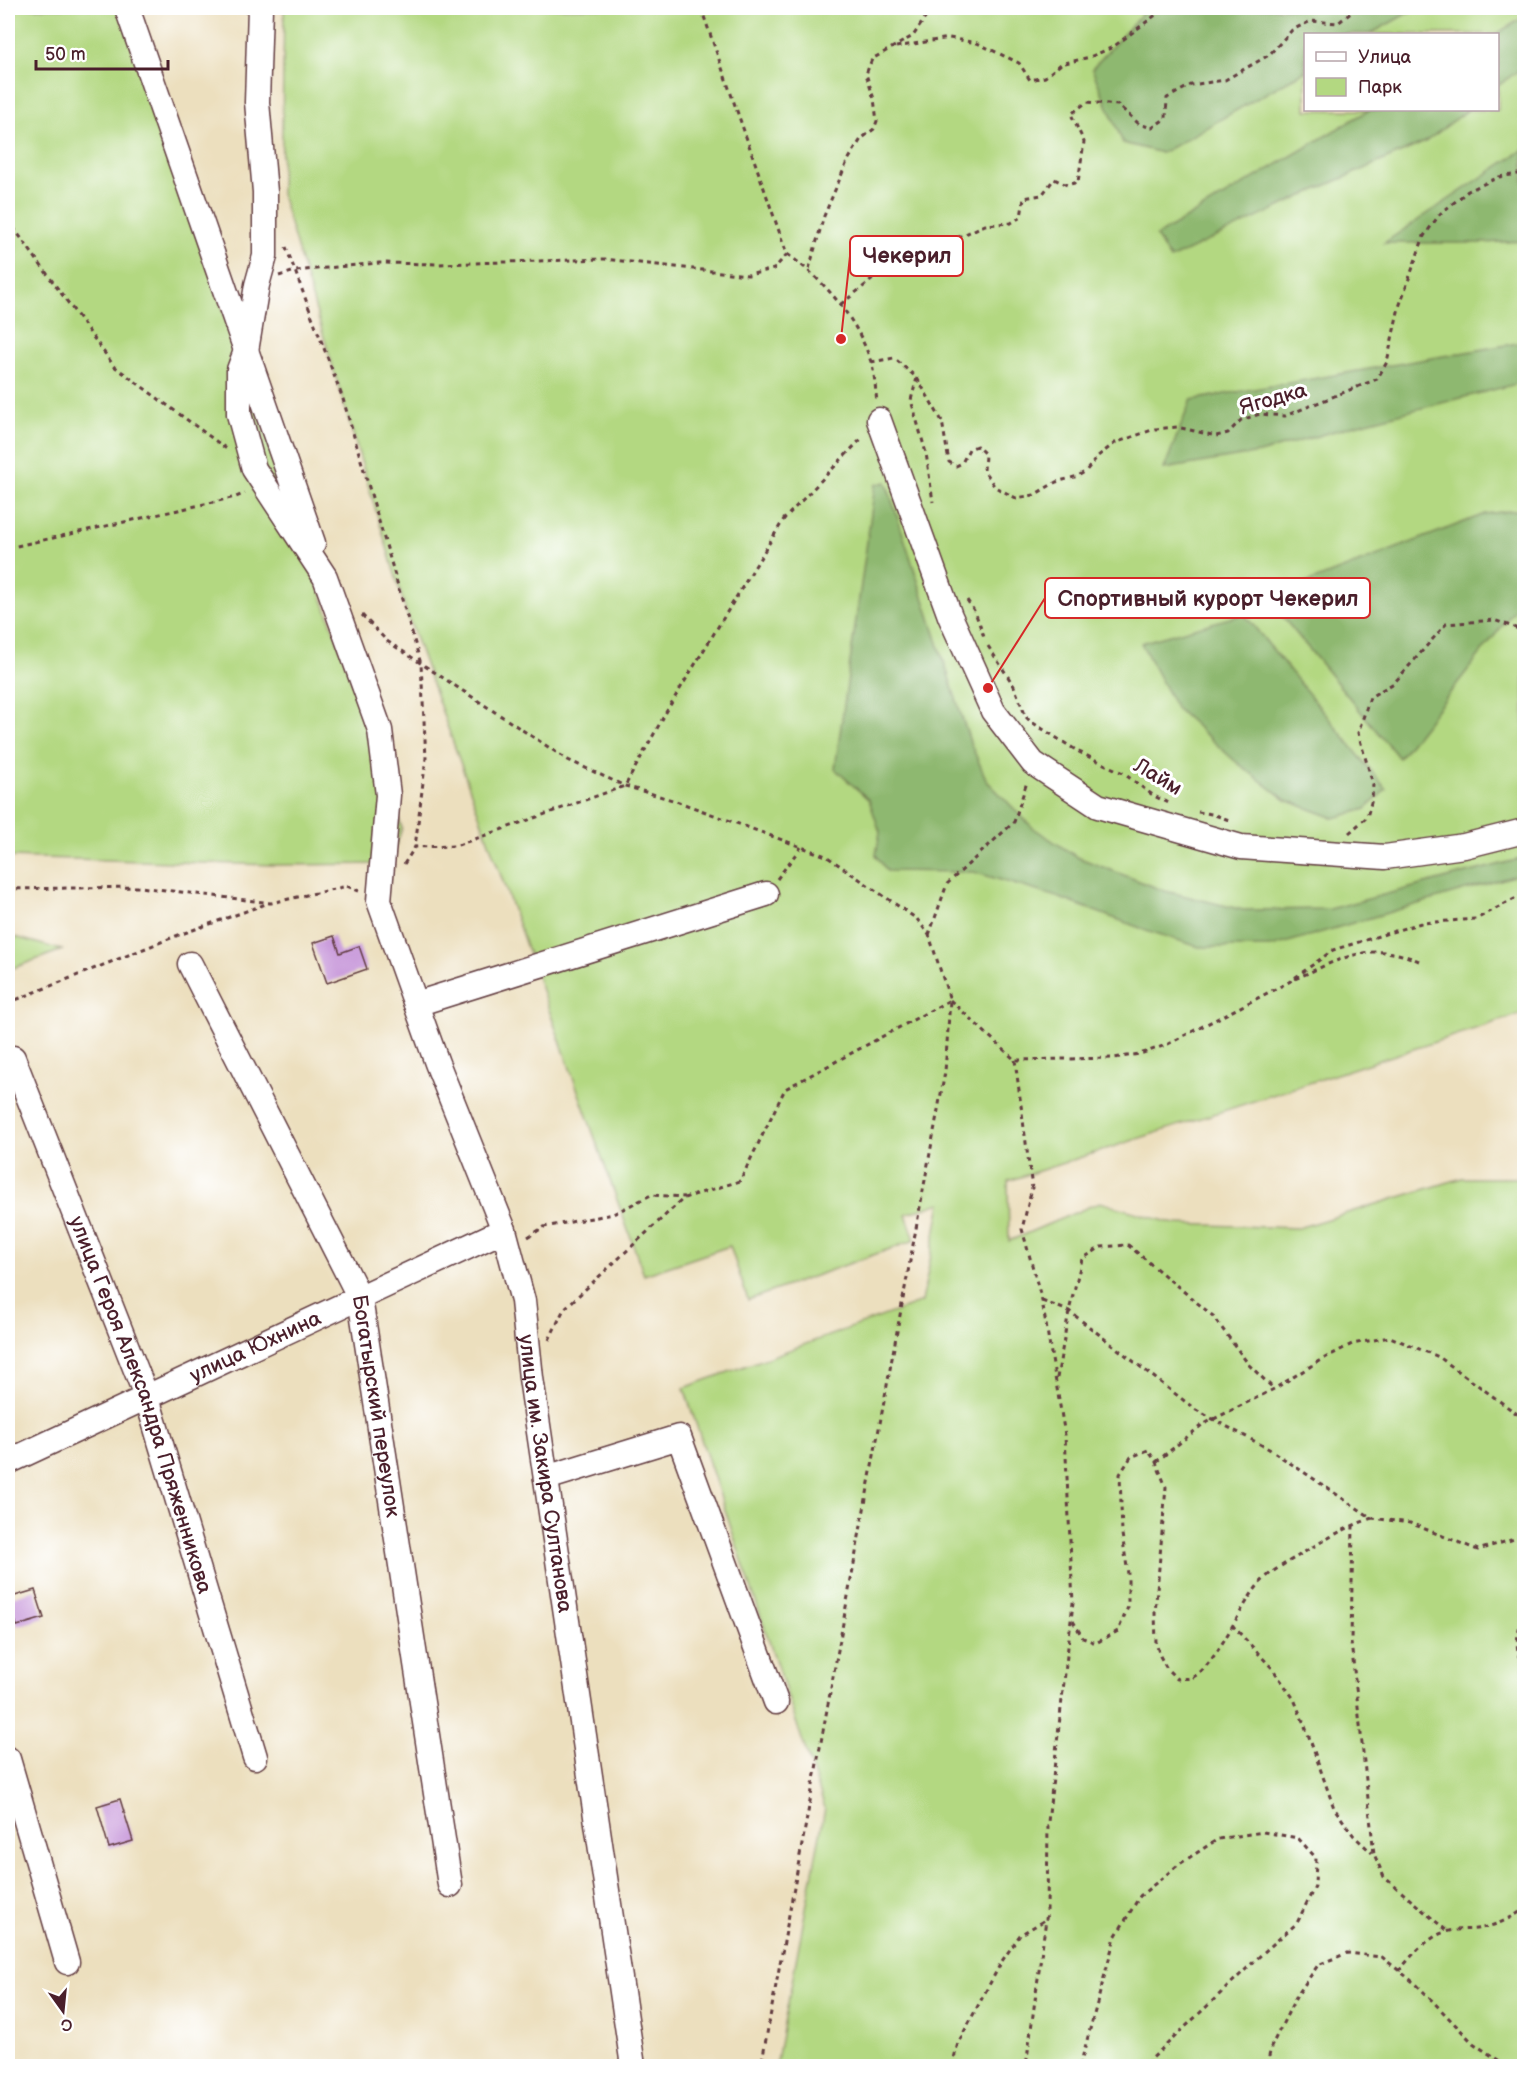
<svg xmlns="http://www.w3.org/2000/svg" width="1532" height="2074" viewBox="0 0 1532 2074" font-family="'Balsamiq Sans',sans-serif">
	<rect width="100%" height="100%" fill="#fff"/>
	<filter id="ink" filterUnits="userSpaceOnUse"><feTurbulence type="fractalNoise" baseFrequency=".0167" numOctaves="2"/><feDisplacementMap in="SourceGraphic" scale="12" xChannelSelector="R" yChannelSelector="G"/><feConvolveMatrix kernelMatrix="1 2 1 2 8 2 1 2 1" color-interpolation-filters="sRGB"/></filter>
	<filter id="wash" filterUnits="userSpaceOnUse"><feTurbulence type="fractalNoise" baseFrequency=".008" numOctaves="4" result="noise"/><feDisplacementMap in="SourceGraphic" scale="24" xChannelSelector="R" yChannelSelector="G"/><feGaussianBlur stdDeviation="1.35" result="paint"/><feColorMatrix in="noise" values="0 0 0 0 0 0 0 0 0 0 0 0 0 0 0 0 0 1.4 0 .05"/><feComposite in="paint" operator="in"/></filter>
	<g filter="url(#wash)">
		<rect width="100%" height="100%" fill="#ecdfbe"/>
		<g fill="#b3d881" stroke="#7e7c56" stroke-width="1.5" fill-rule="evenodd">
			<path d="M8,8H119L402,828L390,864L275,865L8,857Z"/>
			<path d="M284,8H1524V1013L1008,1181L1009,1241L1100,1202L1175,1224L1298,1228L1462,1178H1524V2066H776L825,1808L684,1388L922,1302L941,1203L906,1214L915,1240L748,1300L730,1246L644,1275L406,611L281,194ZM1306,34H1498V110H1306Z"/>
			<path d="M8,935L62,950L8,970Z"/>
		</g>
		<g fill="#8eb86f" stroke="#6c6c4d" stroke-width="1.5">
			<path d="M1147,8H1417L1370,34H1306L1305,71L1162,153L1123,143L1092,69Z"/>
			<path d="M1524,17V66L1498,86V34H1496Z"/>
			<path d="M1369,110H1468L1425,142L1309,193L1170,259L1156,236Z"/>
			<path d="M1524,150V241L1482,243H1384L1515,155Z"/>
			<path d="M1524,342V382L1355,425L1259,453L1164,469L1191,400Z"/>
			<path d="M886,482L970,742L987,781L1032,827L1077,857L1165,891L1243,910L1330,909L1524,858V873L1271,947H1199L1143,929L1057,897L974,872L887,871L876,855L880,832L869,800L835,769L875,485Z"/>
			<path d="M1517,510L1524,513V598L1399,758L1267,598L1485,514Z"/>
			<path d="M1244,614L1386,789L1366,809L1334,818L1286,800L1235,761L1176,708L1141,643Z"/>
		</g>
		<g id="blocks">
			<g fill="#c695d9">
				<path d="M334,936L340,953L359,946L367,969L327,983L313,943Z"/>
				<path d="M35,1590L44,1618L17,1626L8,1598Z"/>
				<path d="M120,1799L133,1841L109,1848L97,1806Z"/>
			</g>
		</g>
	</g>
	<g filter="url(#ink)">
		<use href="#blocks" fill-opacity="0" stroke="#623c41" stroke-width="1.5"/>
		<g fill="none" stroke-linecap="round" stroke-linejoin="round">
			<g stroke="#623c41" stroke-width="27">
				<g id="minor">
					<path d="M127,8L313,543"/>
					<path id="s1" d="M260,8L257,102L265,192V256L257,285L246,351L239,370V414L254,469L325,577L380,730L388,795L379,901L437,1063L504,1230L523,1301L531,1378L633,2066"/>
					<path d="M879,420L950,616L993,711L1033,763L1098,806L1241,847L1385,857L1464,846L1524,831"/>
					<path id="s2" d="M190,964L360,1298L450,1885"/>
					<path d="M416,1004L766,894"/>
					<path id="s3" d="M13,1058L147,1398L255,1757"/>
					<path id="s4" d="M8,1462L504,1230"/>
					<path d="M546,1478L679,1437L776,1702"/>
					<path d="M8,1759L67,1962"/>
				</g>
			</g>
			<g stroke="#623c41" stroke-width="3" stroke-dasharray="4.5 4.5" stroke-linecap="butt">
				<path d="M701,8L787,254C824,280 855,316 870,359C875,372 875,388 877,401"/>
				<path d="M896,47L949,38L977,43L1019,63L1030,80L1045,77L1061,64L1090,57L1113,47L1165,8"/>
				<path d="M8,220L114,366L228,450"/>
				<path d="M286,247L343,399L421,664L426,758L415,847"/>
				<path d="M809,269L824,216L847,162L861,139L874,129L877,121L874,99L866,74L872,59L913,36L932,8"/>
				<path d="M279,276L295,271L379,263L439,264L605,259L748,275L774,269L787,254"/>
				<path d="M841,304L882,272L985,225L1011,223L1021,217L1024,198L1042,195L1054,179L1067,185L1078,182L1084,142L1071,114L1087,102L1118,105L1139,124L1152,128L1166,118L1167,98L1191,85L1225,80L1269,55L1292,30L1311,21L1338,23L1357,8"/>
				<path d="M871,362L894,358L917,378L942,421L949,462L956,466L962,463L969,449L977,446L985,454L984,471L995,487L1016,498L1034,495L1056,482L1078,476L1086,471L1098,456L1115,443L1155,429L1177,427L1216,436L1228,433L1241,420L1260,414L1285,416L1377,379L1387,362L1399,307L1424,236L1440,214L1468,191L1499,177L1524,173"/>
				<path d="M917,378L911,400L926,453L933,502"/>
				<path d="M8,548L236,497L245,493"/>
				<path d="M967,600L975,612L984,637"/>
				<path d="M362,615L387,641L568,760L625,786L676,801L826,856L917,919L929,935L950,1000L945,1072L761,2066"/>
				<path d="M988,646L1014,686L1026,717L1030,721L1079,752L1123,773L1154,796L1171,804"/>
				<path d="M1198,812L1212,814L1232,821"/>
				<path d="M1349,833L1367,817L1372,799L1373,784L1358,733L1370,697L1394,683L1446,624L1494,620L1524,631"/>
				<path d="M404,864L415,847L455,846L625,786L669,707L784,519L863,437"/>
				<path d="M777,879L801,847"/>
				<path d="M8,889L140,887L271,903L347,886L359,891"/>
				<path d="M929,935L947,884L1014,822L1027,782"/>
				<path d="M1295,979C1340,959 1370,940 1419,961"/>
				<path d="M950,1000L1015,1060L1114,1058L1140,1054L1166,1045L1289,982L1333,950L1421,923L1476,919L1524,894"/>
				<path d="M8,1003L176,936L269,903"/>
				<path d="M1015,1060L1032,1188L1022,1229L1042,1301L1065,1435L1073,1603L1048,1822L1047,1912L1026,2066"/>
				<path d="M528,1237L544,1227L613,1214L651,1195L684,1197"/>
				<path d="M1042,1301L1069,1311L1196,1410L1269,1449L1372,1518L1410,1523L1478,1550L1524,1536"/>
				<path d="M549,1340L564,1309L684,1198L740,1181L785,1089L950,1000"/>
				<path d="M1057,1378L1069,1311L1082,1259L1101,1247L1128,1245L1213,1316L1249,1365L1274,1389"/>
				<path d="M1156,1462L1202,1425L1274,1389L1319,1361L1352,1344L1390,1337L1439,1357L1524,1419"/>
				<path d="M1353,1525L1351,1642L1374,1854L1384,1877L1447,1931"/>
				<path d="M1524,1610C1520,1625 1511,1650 1524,1662"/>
				<path d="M1073,1621L1083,1638L1096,1643L1118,1631L1128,1607V1574L1122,1534L1120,1474L1131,1457L1148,1450L1156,1462L1166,1487L1155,1613L1156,1643L1160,1656L1167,1669L1177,1679C1181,1678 1187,1679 1191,1678C1216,1668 1240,1604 1261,1582C1271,1571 1286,1563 1298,1556C1324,1540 1344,1528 1372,1518"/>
				<path d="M1232,1625L1272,1668L1294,1699L1308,1734L1334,1808L1354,1836L1372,1853"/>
				<path d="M1399,1971C1410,1957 1428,1937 1445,1932C1457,1928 1470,1931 1482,1928C1497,1925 1512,1918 1524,1909"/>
				<path d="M952,2066L958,2043L1002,1961L1020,1935L1045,1920"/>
				<path d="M1080,2066L1115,1937L1140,1896L1178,1865L1218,1839L1263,1832L1298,1838L1316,1858L1315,1886L1297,1923L1263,1953L1144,2066"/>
				<path d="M1267,2066L1271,2047L1296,1997L1318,1965L1347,1953L1382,1957L1417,1985L1473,2043L1507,2066"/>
			</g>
			<use href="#minor" stroke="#fff" stroke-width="24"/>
		</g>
	</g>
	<g text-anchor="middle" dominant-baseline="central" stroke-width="6" stroke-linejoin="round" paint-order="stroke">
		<g font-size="21" fill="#4a1f2b" stroke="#fff">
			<text transform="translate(1273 399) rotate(-16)">Ягодка</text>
			<text transform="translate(1158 777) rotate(31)">Лайм</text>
			<text stroke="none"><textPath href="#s4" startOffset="273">улица Юхнина</textPath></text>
			<text stroke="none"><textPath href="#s3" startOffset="370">улица Героя Александра Пряженникова</textPath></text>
			<text stroke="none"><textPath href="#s2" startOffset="484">Богатырский переулок</textPath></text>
			<text stroke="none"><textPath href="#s1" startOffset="1530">улица им. Закира Султанова</textPath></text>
		</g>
	</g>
	<path fill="none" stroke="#d62828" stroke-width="2" d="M841 339L850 256M988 688L1045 598"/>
	<g fill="#d62828" stroke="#fff" stroke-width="2">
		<circle cx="841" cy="339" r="6"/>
		<circle cx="988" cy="688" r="6"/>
	</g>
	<g fill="#fff" stroke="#d62828" stroke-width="2">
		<rect x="850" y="236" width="113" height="40" rx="6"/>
		<rect x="1045" y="578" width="325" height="40" rx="6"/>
	</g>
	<g font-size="22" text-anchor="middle" font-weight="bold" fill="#4a1f2b">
		<text x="907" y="263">Чекерил</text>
		<text x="1208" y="606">Спортивный курорт Чекерил</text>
	</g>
	<rect width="1532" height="2074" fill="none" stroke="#fff" stroke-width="30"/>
	<rect x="1304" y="33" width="195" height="78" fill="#ffffff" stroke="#b7a5aa" stroke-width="1.5"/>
	<rect x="1316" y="52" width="30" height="9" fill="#ffffff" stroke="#b7a5aa" stroke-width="1.5"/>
	<text x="1358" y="63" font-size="18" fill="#4a1f2b">Улица</text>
	<rect x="1316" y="78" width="30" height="18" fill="#b3d881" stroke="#b7a5aa" stroke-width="1.5"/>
	<text x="1358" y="93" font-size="18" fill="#4a1f2b">Парк</text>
	<g transform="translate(63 2011) rotate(165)" stroke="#ffffff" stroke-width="4.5" paint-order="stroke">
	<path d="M0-4.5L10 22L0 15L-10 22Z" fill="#4a1f2b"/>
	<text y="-9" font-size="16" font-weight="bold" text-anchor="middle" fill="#4a1f2b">С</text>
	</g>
	<path d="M36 60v9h132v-9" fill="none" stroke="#4a1f2b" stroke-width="3"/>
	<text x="45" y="60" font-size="18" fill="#4a1f2b" stroke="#ffffff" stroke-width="4.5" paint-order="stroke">50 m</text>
</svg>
